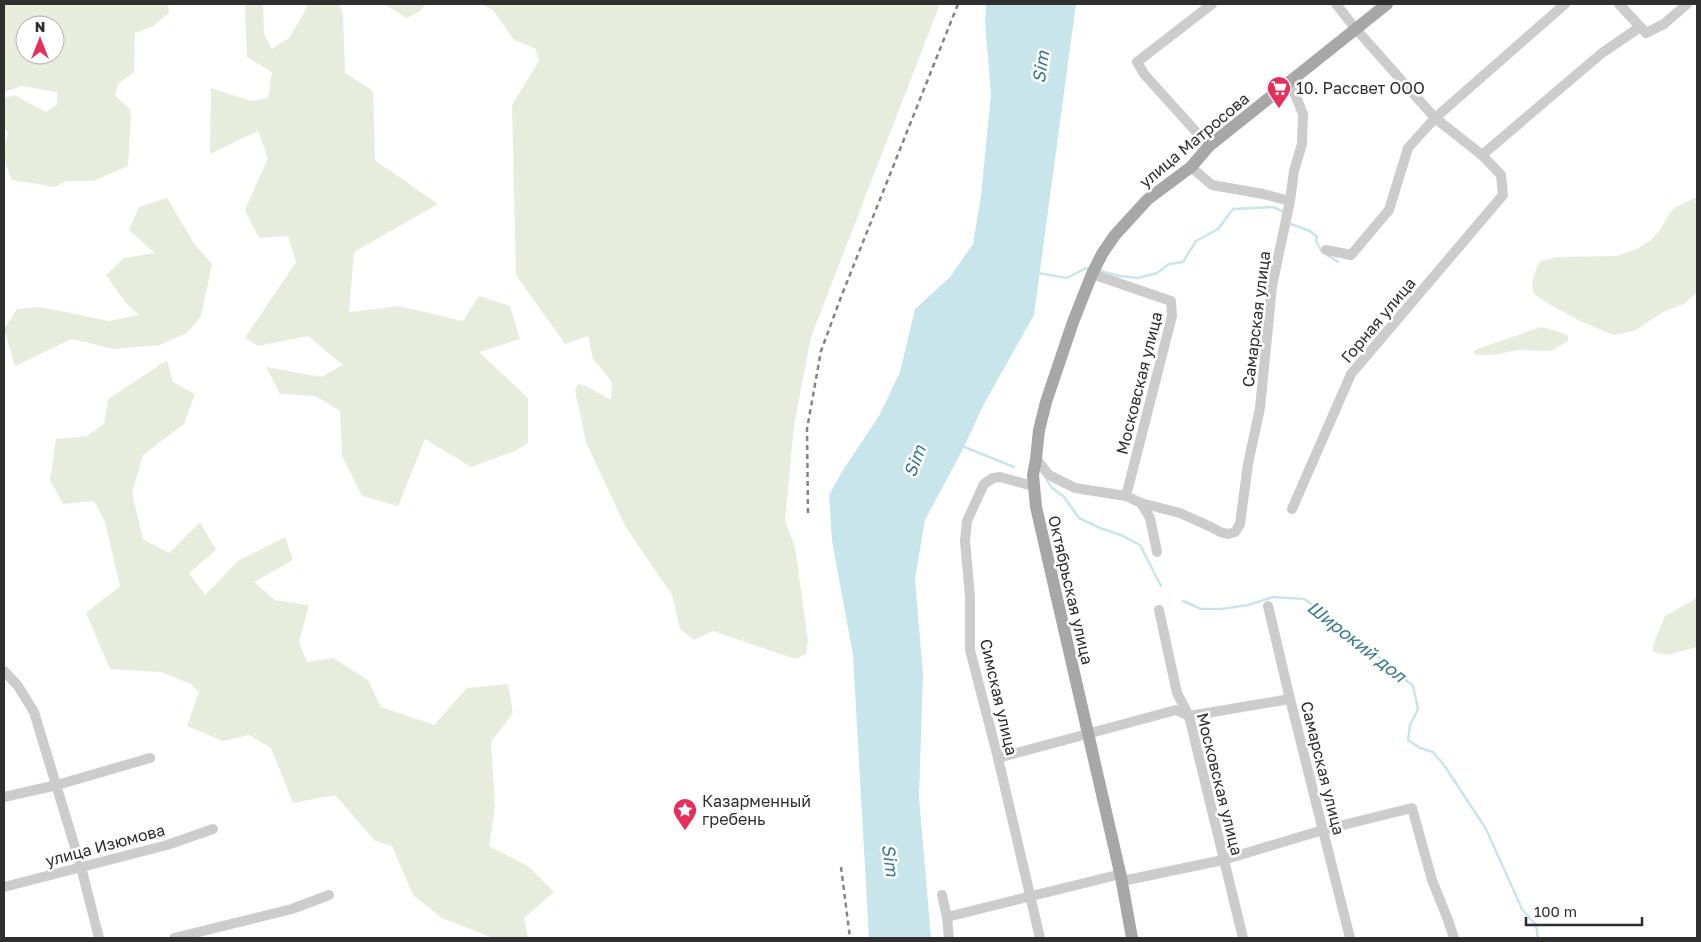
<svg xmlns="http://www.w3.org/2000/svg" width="1701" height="942" viewBox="0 0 1701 942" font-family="'Golos Text',sans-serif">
	<rect width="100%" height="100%" fill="#fff"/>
	<g fill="#e8ecdc" fill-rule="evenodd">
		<path d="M4,4H168L169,13L152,27L135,33L134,72L118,84L115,96L130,109L131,117L128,166L93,181H66L55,187L12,180C3,158 3,155 8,132L4,129V98L14,95L46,112L57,105V92L22,86L4,92ZM25,25H55V55H25Z"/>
		<path d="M245,4H263L264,34L272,49L290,37L307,7V4H339L343,14L345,73L373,91L375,160L438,204L354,252L349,312L399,306L463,321L479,296L510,306L520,339L479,352L528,398V443L515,451L471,467L425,439L398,506L362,496L342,456L340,411L315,396L280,394L266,367L321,377L343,365L308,336L258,346L245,338L296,262L288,236L259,238L245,210L268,158L258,131L210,154L211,88L251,101L268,98L272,72L247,57Z"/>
		<path d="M384,4H426L420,11L406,18Z"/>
		<path d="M482,4H940L811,337L794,426L785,521L795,547L808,641L806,654L795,659L713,631L694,640L680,629L672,595L625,526L586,442L575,390L578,384L586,386L611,400L612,382L593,359L588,336L565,344L516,275L512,105L539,61L535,48L514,40L493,10Z"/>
		<path d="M1697,197V292L1684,304L1665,311L1634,331L1613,335L1580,321L1549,304L1535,295L1532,285L1534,274L1538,265L1541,261L1558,257L1616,256L1637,249L1651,240L1660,230L1669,214L1676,207Z"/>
		<path d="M167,198L195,245L212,264L201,316L187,333L160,345L114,349L72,339L15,366L4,329L17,309L40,307L109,321L139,315L125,302L106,275L124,258L155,253L129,230L139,207Z"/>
		<path d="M1541,327L1564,333L1568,336V341L1552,351L1519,350L1493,355H1477L1473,352L1477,349Z"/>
		<path d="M167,360L173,382L195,394L184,424L143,455L132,493L143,539L169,553L200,522L216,550L189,573L205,595L238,561L285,537L293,560L254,582L275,600L309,605L299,642L307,662L333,658L368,680L381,707L434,725L467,688L508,684L513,713L491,742L495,807L489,846L528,866L554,892L524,918L528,938H493L442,918L413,895L392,846L375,841L335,795L293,803L271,748L249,735L223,741L187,726L199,692L191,684L161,672L110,669L86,613L120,586L105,522L94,501L63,504L50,480L56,439L87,436L104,424L108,399Z"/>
		<path d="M1697,598V647L1667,655L1653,652V645L1665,616Z"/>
	</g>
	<path fill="#c8e5ec" d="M986,4H1076L1034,315L984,404L964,447L925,520L915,579L923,674L919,797L931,938H869L853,655L832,541L829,495L843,470L879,416L900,372L915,309L950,277L973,244L981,196L991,94L985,22Z"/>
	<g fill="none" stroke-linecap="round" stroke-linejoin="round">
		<g stroke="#c8e5ec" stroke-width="2.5">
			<path d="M1288,223L1310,231L1317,237L1316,241L1322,252"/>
			<path d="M1327,255L1338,262"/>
			<path d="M1098,270L1119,276L1138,278L1157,273L1169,264L1183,262L1196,241L1218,229L1233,209L1273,207L1284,212"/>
			<path d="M1038,273L1067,278L1086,268L1090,269"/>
			<path d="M962,446L1014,467"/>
			<path d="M1047,480L1051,487L1064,497L1079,518L1100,528L1121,535L1140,545L1161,586"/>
			<path d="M1183,601L1201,609H1221L1248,605L1273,597L1304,599L1337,621L1352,640L1374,653L1413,686L1418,709L1410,725L1408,740L1420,748L1433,752L1444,765L1486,829L1522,909L1536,925L1538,938"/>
		</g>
		<g stroke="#ccc" stroke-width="10">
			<path d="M1336,4L1355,28L1435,118L1482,155L1602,53L1640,27"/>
			<path d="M1619,4L1646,33L1664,24L1687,4"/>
			<path d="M1209,146L1144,74L1137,62L1212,4"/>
			<path d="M1191,167L1212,185L1263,194L1290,201"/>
			<path d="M1326,250L1351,255L1389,210L1408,148L1435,118L1565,4"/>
			<path d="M1092,274L1171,301L1172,316L1126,496"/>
			<path d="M1036,459L1049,475L1075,488L1126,496L1141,503L1180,513L1211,527L1220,532L1228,534L1235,532L1240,524L1248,464L1260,408L1272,286L1290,201L1294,171L1302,144L1303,114L1290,82"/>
			<path d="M1033,486L1000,477L993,478L984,484L967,521L965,541L970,596V650L998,758L1040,938"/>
			<path d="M1141,503L1150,518L1157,552"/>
			<path d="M1292,509L1351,374L1503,195L1501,175L1482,155"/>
			<path d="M1268,606L1290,699L1350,938"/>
			<path d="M1159,610L1177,693L1189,716L1243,938"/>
			<path d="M4,671L18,686L34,712L81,867L99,938"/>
			<path d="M998,758L1176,710L1189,716L1290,699"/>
			<path d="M4,797L57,785L150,758"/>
			<path d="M4,887L167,845L213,829"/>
			<path d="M942,895L947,917L949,938"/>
			<path d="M947,917L1117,875L1127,880L1223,860L1323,830L1412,808L1432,880L1448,920L1454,938"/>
			<path d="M174,938L292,909L329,895"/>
		</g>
		<path stroke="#a7a7a7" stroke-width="12" d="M1132,938L1121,877L1036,507L1033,475L1036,459L1039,430L1046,402L1073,322L1092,274L1102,254L1115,235L1148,199L1191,167L1209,146L1387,4"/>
		<g stroke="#848484" stroke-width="2.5" stroke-dasharray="5 4" stroke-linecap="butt">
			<path d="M808,513L807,429L821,351L841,297L958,4"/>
			<path d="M841,867L850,938"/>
		</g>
	</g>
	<defs>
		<g id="supermarket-pin" transform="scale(1.25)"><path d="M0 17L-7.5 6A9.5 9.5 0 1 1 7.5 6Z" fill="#e72f5e" stroke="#fff"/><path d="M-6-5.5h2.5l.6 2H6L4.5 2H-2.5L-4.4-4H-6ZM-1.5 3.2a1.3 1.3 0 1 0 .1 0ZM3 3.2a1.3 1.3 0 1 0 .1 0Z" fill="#fff"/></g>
		<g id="sight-pin" transform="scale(1.25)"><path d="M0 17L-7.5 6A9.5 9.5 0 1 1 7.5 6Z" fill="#e72f5e" stroke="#fff"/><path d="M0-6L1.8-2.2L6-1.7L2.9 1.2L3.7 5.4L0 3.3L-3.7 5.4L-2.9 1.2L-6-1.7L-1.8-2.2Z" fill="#fff"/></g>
	</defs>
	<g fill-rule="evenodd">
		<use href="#supermarket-pin" x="1279" y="88"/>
		<use href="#sight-pin" x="685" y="810"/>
	</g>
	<g text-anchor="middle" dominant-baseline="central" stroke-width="5" stroke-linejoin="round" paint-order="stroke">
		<g font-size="16" fill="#2f2f2f" stroke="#fff" text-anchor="start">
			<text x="1296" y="88">10. Рассвет ООО</text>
			<text x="702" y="801">Казарменный<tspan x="702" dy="18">гребень</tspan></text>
		</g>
		<g font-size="16" fill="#2f2f2f" stroke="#fff">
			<text transform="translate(1194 140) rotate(-40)">улица Матросова</text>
			<text transform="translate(1256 319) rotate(-83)">Самарская улица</text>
			<text transform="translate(1378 320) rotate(-50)">Горная улица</text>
			<text transform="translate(1139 383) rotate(-76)">Московская улица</text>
			<text transform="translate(1071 590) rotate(77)">Октябрьская улица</text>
			<text transform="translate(999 697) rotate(77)">Симская улица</text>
			<text transform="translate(1323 768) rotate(76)">Самарская улица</text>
			<text transform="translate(1220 784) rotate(76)">Московская улица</text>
			<text transform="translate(105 845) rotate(-15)">улица Изюмова</text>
		</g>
		<g font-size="18" font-style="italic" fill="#3a7a8c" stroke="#fff">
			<text transform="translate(1040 67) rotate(-82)">Sim</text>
			<text transform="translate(914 461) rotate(-70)">Sim</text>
			<text transform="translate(1357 641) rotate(38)">Широкий дол</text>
			<text transform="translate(891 860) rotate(82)">Sim</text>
		</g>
	</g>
	<rect width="1701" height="942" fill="none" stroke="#2f2f2f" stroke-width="10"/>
	<g transform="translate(40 40)"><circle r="24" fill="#ffffff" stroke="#acacac"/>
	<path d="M0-4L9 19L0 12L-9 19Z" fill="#e72f5e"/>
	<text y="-8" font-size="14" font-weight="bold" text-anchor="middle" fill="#2f2f2f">N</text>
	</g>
	<path d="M1526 917v8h116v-8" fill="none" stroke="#2f2f2f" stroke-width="2.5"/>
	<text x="1534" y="917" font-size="15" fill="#2f2f2f" stroke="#ffffff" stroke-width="4" paint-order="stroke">100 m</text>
</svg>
